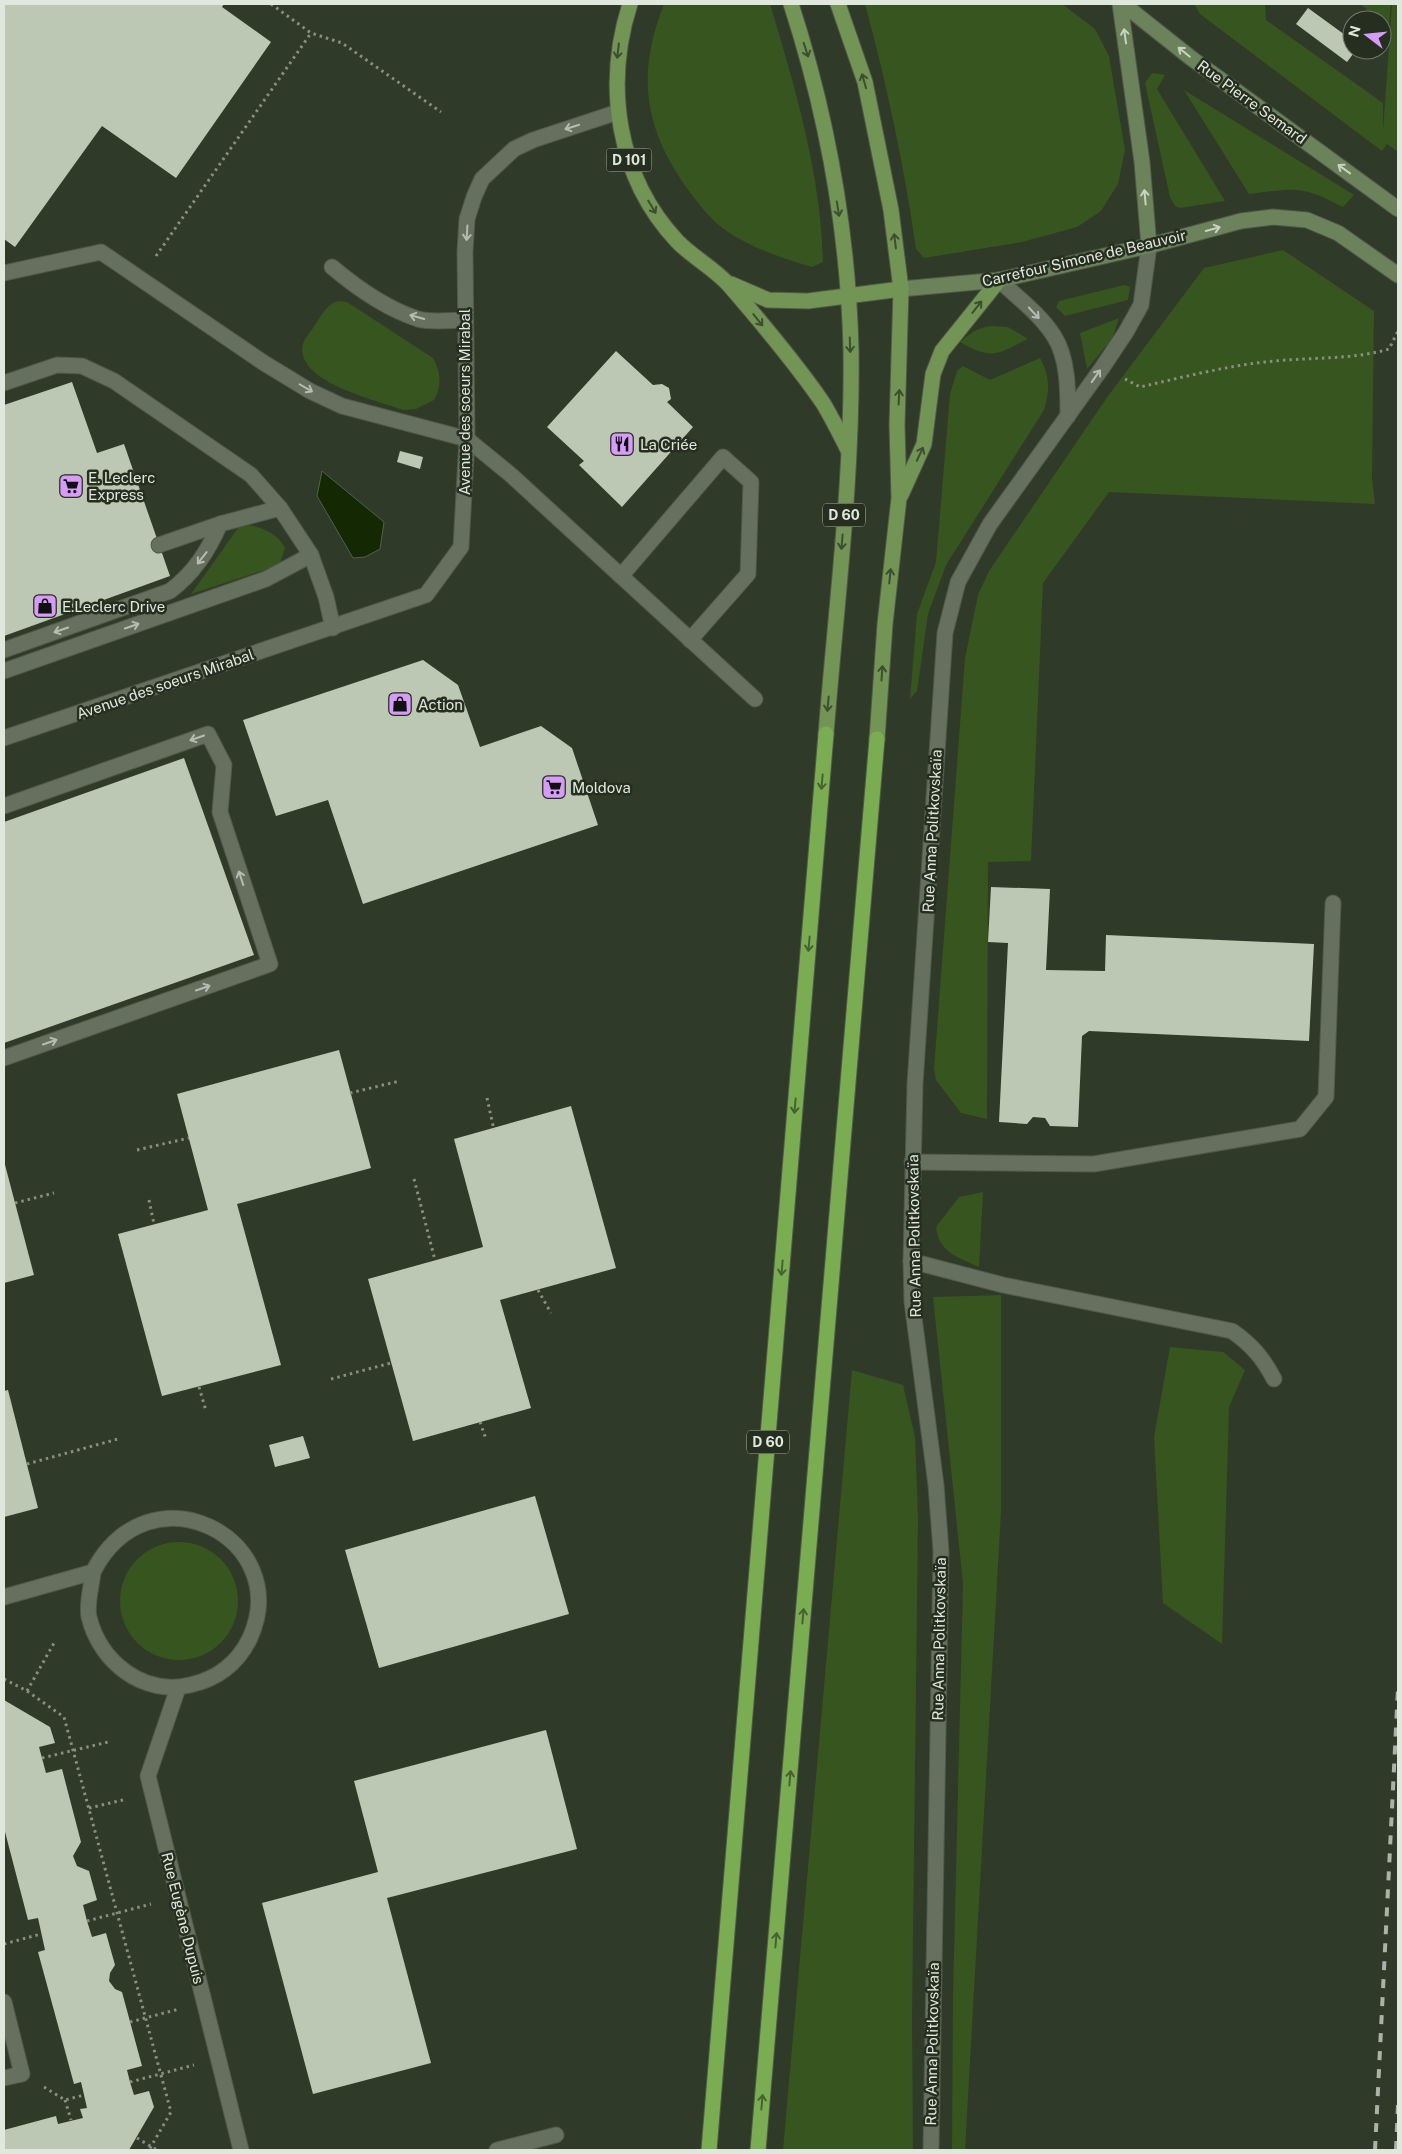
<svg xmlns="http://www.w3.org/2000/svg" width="1402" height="2154" viewBox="0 0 1402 2154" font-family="'Public Sans',sans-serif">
	<rect width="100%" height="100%" fill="#303a29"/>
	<g fill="#37551e">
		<path d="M664,4H770C795,87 821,174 823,262L812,267C782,258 754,249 728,232C712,222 697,202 686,187C643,126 637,73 664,4Z"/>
		<path d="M865,4H1062L1095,29L1109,56L1125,150L1118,184L1101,211L1077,227L1022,242L924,258L916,249C904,166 887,85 865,4Z"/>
		<path d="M1194,4H1265L1266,20L1383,103V131L1392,4H1398V152L1387,144L1382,151L1200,14Z"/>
		<path d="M1360,4H1391L1389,26Z"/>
		<path d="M1152,73L1165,75L1157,89L1225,201L1180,208L1175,206L1170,197L1145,83Z"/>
		<path d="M1184,90L1354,195L1343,207C1301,185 1295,188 1249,194Z"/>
		<path d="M1283,250L1374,311L1372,479L1375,504L1109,492L1043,583L1031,861L988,862L987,1119L961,1113L936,1080L934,1069L965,658L978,595L989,571L1108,396L1204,268Z"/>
		<path d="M1124,285L1130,287L1128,300L1065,316L1056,307L1059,301Z"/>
		<path d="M338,301L347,302L433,358C441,372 442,387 434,400L416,409L403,410C377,400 294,382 303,344C304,340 308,335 311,331C319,320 325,305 338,301Z"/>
		<path d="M1119,318L1112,339L1087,369L1080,333Z"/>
		<path d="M992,326L1008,327L1028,339C997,354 993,361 960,342C971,333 978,327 992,326Z"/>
		<path d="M1040,358C1050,376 1050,391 1044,410L946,565L928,614L917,691L910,699L917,614L936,562L950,394L957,371L963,366L990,380Z"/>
		<path d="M248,525C263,528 277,533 285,548L280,563L274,567L191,594L238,528Z"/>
		<path d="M983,1192L979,1267C958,1257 939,1253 936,1227L959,1197Z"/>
		<path d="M1001,1295V1512L965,2150H952L953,1995L963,1583L933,1297Z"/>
		<path d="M1170,1347L1223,1352L1245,1370L1229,1407L1222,1644L1163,1603L1154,1437Z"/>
		<path d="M852,1370L903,1385L915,1437L918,1519L912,2018L913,2150H783Z"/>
		<circle cx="179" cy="1601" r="59"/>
	</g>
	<path fill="#152804" stroke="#526145" d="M322,471L384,522L380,549L365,557L353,558L317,496Z"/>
	<g fill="#bcc8b3">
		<path d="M4,4H224L222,7L271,42L176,178L102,126L15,247L4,239Z"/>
		<path d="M1308,8L1352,40V50H1356L1347,62L1296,24Z"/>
		<path d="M616,351L653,385L662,384L669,388L671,399L667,402L693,427L622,507L579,465L584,461L547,427Z"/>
		<path d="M72,382L97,453L124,444L170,576L4,636V405Z"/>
		<path d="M400,451L423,457L420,469L397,462Z"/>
		<path d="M423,660L458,685L480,747L541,726L572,748L598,825L363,904L328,800L276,816L243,720Z"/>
		<path d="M184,758L254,955L4,1043V822Z"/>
		<path d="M991,887L1050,889L1046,970L1105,971L1106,935L1314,944L1309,1041L1089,1031L1082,1036L1078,1127L1050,1126L1045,1118L1033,1117L1027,1124L999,1122L1008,943L988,942Z"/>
		<path d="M339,1050L371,1168L237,1204L281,1365L162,1396L118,1234L208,1210L177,1094Z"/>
		<path d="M571,1106L616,1268L500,1300L531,1408L413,1441L368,1279L483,1247L454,1139Z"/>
		<path d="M4,1161L34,1275L4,1283Z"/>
		<path d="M8,1390L38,1508L4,1517V1391Z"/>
		<path d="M303,1436L310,1458L275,1467L269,1445Z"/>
		<path d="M535,1496L569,1614L379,1668L345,1550Z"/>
		<path d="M4,1700L50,1727L55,1743L39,1747L46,1773L62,1769L81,1842L73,1856L77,1866L89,1871L97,1900L83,1905L87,1921L92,1937L106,1933L115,1965L110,1973L109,1981L115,1989L122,1992L142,2066L127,2070L130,2082L134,2095L149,2091L154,2107L129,2150H4V2130L56,2116L58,2124L83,2118L80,2109L87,2108L81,2082L74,2084L38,1952L45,1950L38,1918L28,1920L4,1828Z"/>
		<path d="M546,1730L577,1849L387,1898L431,2063L313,2094L262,1903L378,1872L354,1781Z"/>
	</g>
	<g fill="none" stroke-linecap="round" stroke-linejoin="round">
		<g stroke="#50584a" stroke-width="17">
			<g id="lane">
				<path d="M332,267C357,288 387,309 418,319C432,323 451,320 465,320"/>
				<path d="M4,273L101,252L264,363L310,391L342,406L467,439L511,475L755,699"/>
				<path d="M4,383L57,365L82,366L114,381L251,475L280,508L311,555L326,597L333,628"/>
				<path d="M159,545L220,524"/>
				<path d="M621,576L723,457L751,482L748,574L690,640"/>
				<path d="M4,650L170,591C194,573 208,551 220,524L280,508"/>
				<path d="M4,671L266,579L311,555"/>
				<path d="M4,806L208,734L224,765L220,812L270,964L4,1058"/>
				<path d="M912,1162L1094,1164L1300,1129L1326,1097L1333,903"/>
				<path d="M911,1261L1003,1285L1232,1331C1252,1345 1263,1358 1274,1379"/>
				<path d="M4,2002L22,2074L4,2078"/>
				<path d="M497,2150L556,2135"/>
			</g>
		</g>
		<g stroke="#50584a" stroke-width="17">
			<g id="street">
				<path d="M999,280C1017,297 1040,314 1054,336C1068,358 1068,390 1068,416"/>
				<path d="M4,738L426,595L461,547L467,439L465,252L467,219L474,197L482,179L514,149L533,140L618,112"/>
				<path d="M4,1597L93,1572C149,1463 295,1538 250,1638C238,1663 217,1679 190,1685C143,1696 100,1662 89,1617C86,1604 92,1585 93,1572"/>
				<path d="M178,1688L148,1776L241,2150"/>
				<path d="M931,2150L941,1551L936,1485L912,1302L911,1261L915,1084L945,633L958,582L990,524L1102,368L1126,332L1141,305L1149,246"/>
			</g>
		</g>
		<g stroke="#50584a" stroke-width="17">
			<g id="secondary">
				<path d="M1120,4L1142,162L1149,246"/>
				<path d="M1123,4L1191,58L1398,209"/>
				<path d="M901,289L999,280L1152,245L1241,221L1273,217L1307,220L1338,233L1398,275"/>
			</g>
		</g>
		<g stroke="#50584a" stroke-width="17">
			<g id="primary">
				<path d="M630,4C604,85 617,177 677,241C692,257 714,268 729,285C761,322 795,362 823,403C832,418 840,434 848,450"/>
				<path d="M791,4C827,115 848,232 851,349C853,477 836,606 826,734"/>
				<path d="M838,4L865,82L891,210L901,289L897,425L899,498L885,624L877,739"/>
				<path d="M731,284L768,300L808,301L901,289"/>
				<path d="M901,495L924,444L933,374L942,351L999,280"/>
			</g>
		</g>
		<g stroke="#50584a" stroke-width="17">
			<g id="highway">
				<path d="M709,2150L826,734"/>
				<path d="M758,2150L877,739"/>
			</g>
		</g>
		<g stroke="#878f81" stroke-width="3" stroke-dasharray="2.5 4" stroke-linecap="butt">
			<path d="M271,4L311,33L342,43L441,112"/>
			<path d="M156,256L311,33"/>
			<path d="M1125,379L1140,387C1184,377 1229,365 1275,361C1314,357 1352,360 1389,349L1398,331"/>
			<path d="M350,1093L400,1081"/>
			<path d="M487,1098L494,1130"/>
			<path d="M137,1150L189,1138"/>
			<path d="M414,1179L435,1260"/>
			<path d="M149,1200L154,1224"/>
			<path d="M15,1203L54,1193"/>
			<path d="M538,1290L551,1313"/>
			<path d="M331,1379L391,1363"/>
			<path d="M199,1387L206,1411"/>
			<path d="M480,1422L486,1439"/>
			<path d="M27,1464L118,1439"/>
			<path d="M4,1679L27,1691L64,1717L171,2112L149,2150"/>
			<path d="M27,1691L54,1643"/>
			<path d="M42,1758L108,1742"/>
			<path d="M89,1808L123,1800"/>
			<path d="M87,1921L151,1904"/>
			<path d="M4,1944L41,1934"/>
			<path d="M130,2022L179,2009"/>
			<path d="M130,2082L194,2065"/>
			<path d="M44,2087L65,2100L84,2095"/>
			<path d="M65,2100L71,2120"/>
			<path d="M137,2138L157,2150"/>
		</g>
		<use href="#lane" stroke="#65705e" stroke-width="15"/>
		<use href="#street" stroke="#65705e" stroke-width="15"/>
		<use href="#secondary" stroke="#6b825a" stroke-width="15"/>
		<use href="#primary" stroke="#729556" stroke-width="15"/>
		<use href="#highway" stroke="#7aad51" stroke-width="15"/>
		<g stroke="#abb3a6" stroke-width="4" stroke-dasharray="9 9" stroke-linecap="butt">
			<path d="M1375,2150L1398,1688"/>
			<path d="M1396,2150L1398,2104"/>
		</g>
	</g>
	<defs><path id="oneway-shaft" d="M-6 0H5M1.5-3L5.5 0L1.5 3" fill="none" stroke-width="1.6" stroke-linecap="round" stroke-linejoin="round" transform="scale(1.25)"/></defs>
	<g stroke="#c9d3c2">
		<use href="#oneway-shaft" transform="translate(1125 36) rotate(-98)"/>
		<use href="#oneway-shaft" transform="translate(1184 52) rotate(-141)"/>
		<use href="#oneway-shaft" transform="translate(1344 169) rotate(-144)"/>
		<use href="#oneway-shaft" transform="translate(1145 197) rotate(-95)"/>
		<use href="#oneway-shaft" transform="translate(1213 229) rotate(-15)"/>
	</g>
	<g stroke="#3d4e30">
		<use href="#oneway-shaft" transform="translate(806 50) rotate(72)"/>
		<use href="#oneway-shaft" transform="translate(618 51) rotate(97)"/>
		<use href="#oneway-shaft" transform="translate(864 81) rotate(-106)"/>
		<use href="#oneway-shaft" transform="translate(652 207) rotate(59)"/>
		<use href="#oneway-shaft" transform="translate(838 209) rotate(81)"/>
		<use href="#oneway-shaft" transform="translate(895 241) rotate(-97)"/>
		<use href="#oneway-shaft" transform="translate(977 307) rotate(-52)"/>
		<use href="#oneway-shaft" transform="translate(758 320) rotate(51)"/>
		<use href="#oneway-shaft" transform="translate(850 345) rotate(88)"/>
		<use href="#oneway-shaft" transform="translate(899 397) rotate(-87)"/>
		<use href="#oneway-shaft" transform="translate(920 454) rotate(-65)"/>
		<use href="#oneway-shaft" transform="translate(842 542) rotate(95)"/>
		<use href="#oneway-shaft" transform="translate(890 576) rotate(-84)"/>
		<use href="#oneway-shaft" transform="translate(882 673) rotate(-86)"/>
		<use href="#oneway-shaft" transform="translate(828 704) rotate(95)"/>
	</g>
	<g stroke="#b5bdb0">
		<use href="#oneway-shaft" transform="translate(572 127) rotate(162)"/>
		<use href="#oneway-shaft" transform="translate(467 233) rotate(93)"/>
		<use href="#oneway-shaft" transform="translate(1034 313) rotate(47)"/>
		<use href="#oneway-shaft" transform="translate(417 317) rotate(-164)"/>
		<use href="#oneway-shaft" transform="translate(1096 376) rotate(-55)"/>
		<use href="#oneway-shaft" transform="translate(306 388) rotate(30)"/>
		<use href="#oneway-shaft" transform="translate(202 558) rotate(128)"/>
		<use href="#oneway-shaft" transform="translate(132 626) rotate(-19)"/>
		<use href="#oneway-shaft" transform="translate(61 630) rotate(161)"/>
		<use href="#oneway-shaft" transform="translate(197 738) rotate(161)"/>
		<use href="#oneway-shaft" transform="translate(241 878) rotate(-108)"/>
		<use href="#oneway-shaft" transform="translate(203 988) rotate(-19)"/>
		<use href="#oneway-shaft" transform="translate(50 1042) rotate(-19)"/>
	</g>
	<g stroke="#486133">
		<use href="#oneway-shaft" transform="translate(822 782) rotate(95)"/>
		<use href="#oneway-shaft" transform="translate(809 944) rotate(95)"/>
		<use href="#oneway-shaft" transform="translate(795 1106) rotate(95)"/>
		<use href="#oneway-shaft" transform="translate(782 1268) rotate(95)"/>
		<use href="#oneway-shaft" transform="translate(803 1616) rotate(-85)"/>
		<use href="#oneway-shaft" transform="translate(790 1778) rotate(-85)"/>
		<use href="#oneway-shaft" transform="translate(776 1940) rotate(-85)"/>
		<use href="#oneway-shaft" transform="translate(762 2102) rotate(-85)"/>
	</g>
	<defs>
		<g id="restaurant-square" transform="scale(1.25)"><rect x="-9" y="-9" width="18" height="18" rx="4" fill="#d79bf9" stroke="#262f1f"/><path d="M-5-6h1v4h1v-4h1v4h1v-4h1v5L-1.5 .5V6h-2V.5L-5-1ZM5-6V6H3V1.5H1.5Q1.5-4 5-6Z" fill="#111"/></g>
		<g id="supermarket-square" transform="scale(1.25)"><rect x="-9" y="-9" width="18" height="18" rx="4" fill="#d79bf9" stroke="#262f1f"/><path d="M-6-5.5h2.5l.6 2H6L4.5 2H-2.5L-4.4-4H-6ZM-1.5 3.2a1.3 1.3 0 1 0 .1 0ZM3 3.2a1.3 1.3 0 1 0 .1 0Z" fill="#111"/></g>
		<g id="shop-square" transform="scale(1.25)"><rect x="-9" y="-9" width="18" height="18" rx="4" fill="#d79bf9" stroke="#262f1f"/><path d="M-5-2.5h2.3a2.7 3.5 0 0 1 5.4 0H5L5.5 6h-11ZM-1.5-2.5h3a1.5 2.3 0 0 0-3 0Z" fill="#111"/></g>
	</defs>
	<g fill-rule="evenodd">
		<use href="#restaurant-square" x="622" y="444"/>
		<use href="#supermarket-square" x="71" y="486"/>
		<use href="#shop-square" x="45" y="606"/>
		<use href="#shop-square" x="400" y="704"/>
		<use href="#supermarket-square" x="554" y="787"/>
	</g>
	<g text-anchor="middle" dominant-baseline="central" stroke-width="5" stroke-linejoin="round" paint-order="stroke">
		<g fill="#262f1f" stroke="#a8b0a3" stroke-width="1">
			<rect x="606.5" y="148.5" width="45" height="23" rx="4"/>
			<rect x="823" y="503.5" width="42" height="23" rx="4"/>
			<rect x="747" y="1430.5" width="42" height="23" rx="4"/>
		</g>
		<g font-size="14" font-weight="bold" fill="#e0e7dc">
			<text x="629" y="160">D 101</text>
			<text x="844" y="515">D 60</text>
			<text x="768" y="1442">D 60</text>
		</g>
		<g font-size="15" fill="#e0e7dc" stroke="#262f1f">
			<text transform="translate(1252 102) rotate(36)">Rue Pierre Semard</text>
			<text transform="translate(1084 258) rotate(-13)">Carrefour Simone de Beauvoir</text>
			<text transform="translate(464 402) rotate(-90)">Avenue des soeurs Mirabal</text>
			<text transform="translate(165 684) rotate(-19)">Avenue des soeurs Mirabal</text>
			<text transform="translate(932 831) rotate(-87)">Rue Anna Politkovskaïa</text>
			<text transform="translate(914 1236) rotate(-91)">Rue Anna Politkovskaïa</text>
			<text transform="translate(939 1639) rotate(-89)">Rue Anna Politkovskaïa</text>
			<text transform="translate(183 1918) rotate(76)">Rue Eugène Dupuis</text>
			<text transform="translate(932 2044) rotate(-89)">Rue Anna Politkovskaïa</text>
		</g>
		<g font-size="15" fill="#e0e7dc" stroke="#262f1f" text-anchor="start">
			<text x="640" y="444">La Criée</text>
			<text x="88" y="477">E. Leclerc<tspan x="88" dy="17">Express</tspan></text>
			<text x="62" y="606">E.Leclerc Drive</text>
			<text x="418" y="704">Action</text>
			<text x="572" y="787">Moldova</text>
		</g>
	</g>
	<rect width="1402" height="2154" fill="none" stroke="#e0e7dc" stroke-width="10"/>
	<g transform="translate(1367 35) rotate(286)"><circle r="24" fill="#262f1f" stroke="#70796b"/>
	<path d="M0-4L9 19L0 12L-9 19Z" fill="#d79bf9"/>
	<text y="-8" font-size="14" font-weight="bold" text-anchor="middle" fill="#e0e7dc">N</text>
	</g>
</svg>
